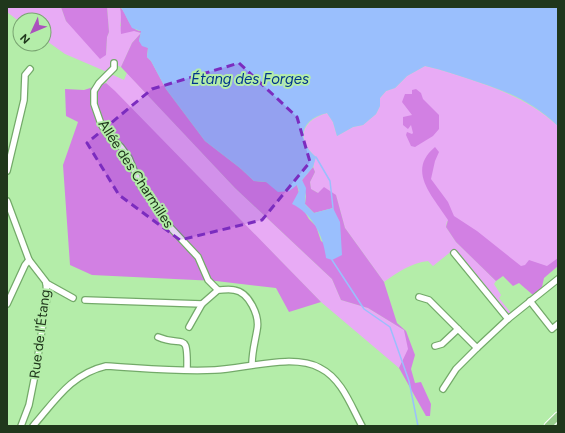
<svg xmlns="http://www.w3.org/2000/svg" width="565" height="433" viewBox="0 0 565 433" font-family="Figtree,sans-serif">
	<rect width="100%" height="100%" fill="#b4eda9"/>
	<g fill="#e8abf5">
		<path d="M7,7H61L66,21L106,55L107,37L109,32L107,7H120L122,16L120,26L141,33L132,43L121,67L116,65L107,72L65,54L44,39V20H20V22L7,12Z"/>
		<path d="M425,66C443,70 460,76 478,82C509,93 533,103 558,126V265L537,280L447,221L446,227L456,242L496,281L494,284L501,295L499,298L511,313L509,314L467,264L453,250L433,266L428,261C411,263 398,272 384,282L345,228L336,195L318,193L311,189L310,182L315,172C312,166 314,163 316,157C295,139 302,120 327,113L333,122L337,136L353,127L363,125L376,114L380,106V98L386,91L395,88L407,76Z"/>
		<path d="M127,73L235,188L332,279L341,300L368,308L404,330L409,349L399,368L321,302L106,83L111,74L124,80Z"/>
	</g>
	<g fill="#d280e3">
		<path d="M61,7H107L109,32L107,37L106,55L100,59L66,21Z"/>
		<path d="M120,7C128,14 128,30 141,31V33L139,41L148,48L147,57L151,61L166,89L205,141L240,168L254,181L297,185L303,209L309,219L316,226L321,241L341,254L340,231L333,208L314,213L305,204L306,196L302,180L313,167L315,172L310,182L311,189L318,193L324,187L336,195L345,228L384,282L397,323L406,331L415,355L411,369L415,383L421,382L431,404L430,416H426L399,368L408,349L404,330L368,308L341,300L332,279L235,188L121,67L132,43L141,33L134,31L121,34C120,25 122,16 120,7Z"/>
		<path d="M106,83L115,91L321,302L289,312L276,288L216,281L92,275L70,265L63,165L78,122L66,116L65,89L84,90Z"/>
		<path d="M416,89L421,93L423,99L439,115V129L433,136L415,147L411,146L406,135L407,132L412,134L413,133L411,125L408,129L403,125V117L412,115L402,102L405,94H412V90Z"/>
		<path d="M435,147L439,152L435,161L431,179L448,202L454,216L477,231L521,266L525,265L529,260L547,266L558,258V266L544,278L542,287L533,295L519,283L513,286L503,276L496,281L456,242L446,227L448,220C433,196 406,171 435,147Z"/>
	</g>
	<path fill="#9abffd" d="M121,7H558V126C534,103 509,92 478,82C460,76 443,70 425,66L407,76L395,88L386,91L380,98V106L376,114L363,125L353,127L337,136L333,122L327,113C301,119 295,139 316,157L313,167L302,180L306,188L305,204L314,213L333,208L340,222L342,255L332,260L326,258C324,237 312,213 292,204L299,191L297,185L289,191L278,192L266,182L254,181L240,168L205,141L166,89L151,61L147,57L148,48L142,46L139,41L141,31L132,28Z"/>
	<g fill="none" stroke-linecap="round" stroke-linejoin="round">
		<g stroke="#9abffd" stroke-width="1.5">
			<path d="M316,157L330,181L333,208"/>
			<path d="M332,260L364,309L390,327L409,381L418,426"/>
		</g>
		<g stroke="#73aa69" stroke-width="8">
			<g id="minor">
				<path d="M114,63V68L99,83L94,91V104L101,124L107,134L121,147L129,158L140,185L169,226L198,257L208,280L218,290C223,290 229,289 234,290C249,292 260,316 257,330C255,342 252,352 252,364"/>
				<path d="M7,171L24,100L25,75L30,69"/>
				<path d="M7,201L29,260L46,282L47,297L35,375L29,405L21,426"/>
				<path d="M454,253L508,319"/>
				<path d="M46,283L73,298"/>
				<path d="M419,297L429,300L477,348"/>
				<path d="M85,300L202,304L218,290"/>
				<path d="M530,301L552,329L558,324"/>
				<path d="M7,304L25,265L29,260"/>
				<path d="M189,327L202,304"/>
				<path d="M158,337C183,348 188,329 187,370"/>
				<path d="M435,346L442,344L458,329"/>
				<path d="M443,389L456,369L477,348L508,319L558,279"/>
				<path d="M33,426C55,401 71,374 106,366C142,368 179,372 215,370C244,369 293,353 320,368C342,379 351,406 362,426"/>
			</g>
		</g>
		<g stroke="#fff" stroke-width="9">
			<path id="major" d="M548,426L558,416"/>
		</g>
		<use href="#minor" stroke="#fff" stroke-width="5.5"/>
		<use href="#major" stroke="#98ce8e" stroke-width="7"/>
	</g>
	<path fill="#7b2cbf" fill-opacity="0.2" stroke="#7b2cbf" stroke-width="3" stroke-dasharray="8 5" stroke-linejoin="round" d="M239,63L297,117L310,162L262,220L180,240L119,195L87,143L152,89Z"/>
	<g text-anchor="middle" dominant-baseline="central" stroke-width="4" stroke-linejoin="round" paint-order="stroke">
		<g font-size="14" fill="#20371c" stroke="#b4eda9">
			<text transform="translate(136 174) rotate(57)">Allée des Charmilles</text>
			<text transform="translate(40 334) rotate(-83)">Rue de l'Étang</text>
		</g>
		<g font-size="15" font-style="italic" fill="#00358c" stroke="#b4eda9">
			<text x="250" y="79">Étang des Forges</text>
		</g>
	</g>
	<rect width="565" height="433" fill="none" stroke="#20371c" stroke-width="16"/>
	<g transform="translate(32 32) rotate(226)"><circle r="19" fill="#b4eda9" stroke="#79a471"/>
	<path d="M0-3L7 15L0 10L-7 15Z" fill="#ab51bd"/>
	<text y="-6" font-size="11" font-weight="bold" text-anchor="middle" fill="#20371c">N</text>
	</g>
</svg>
